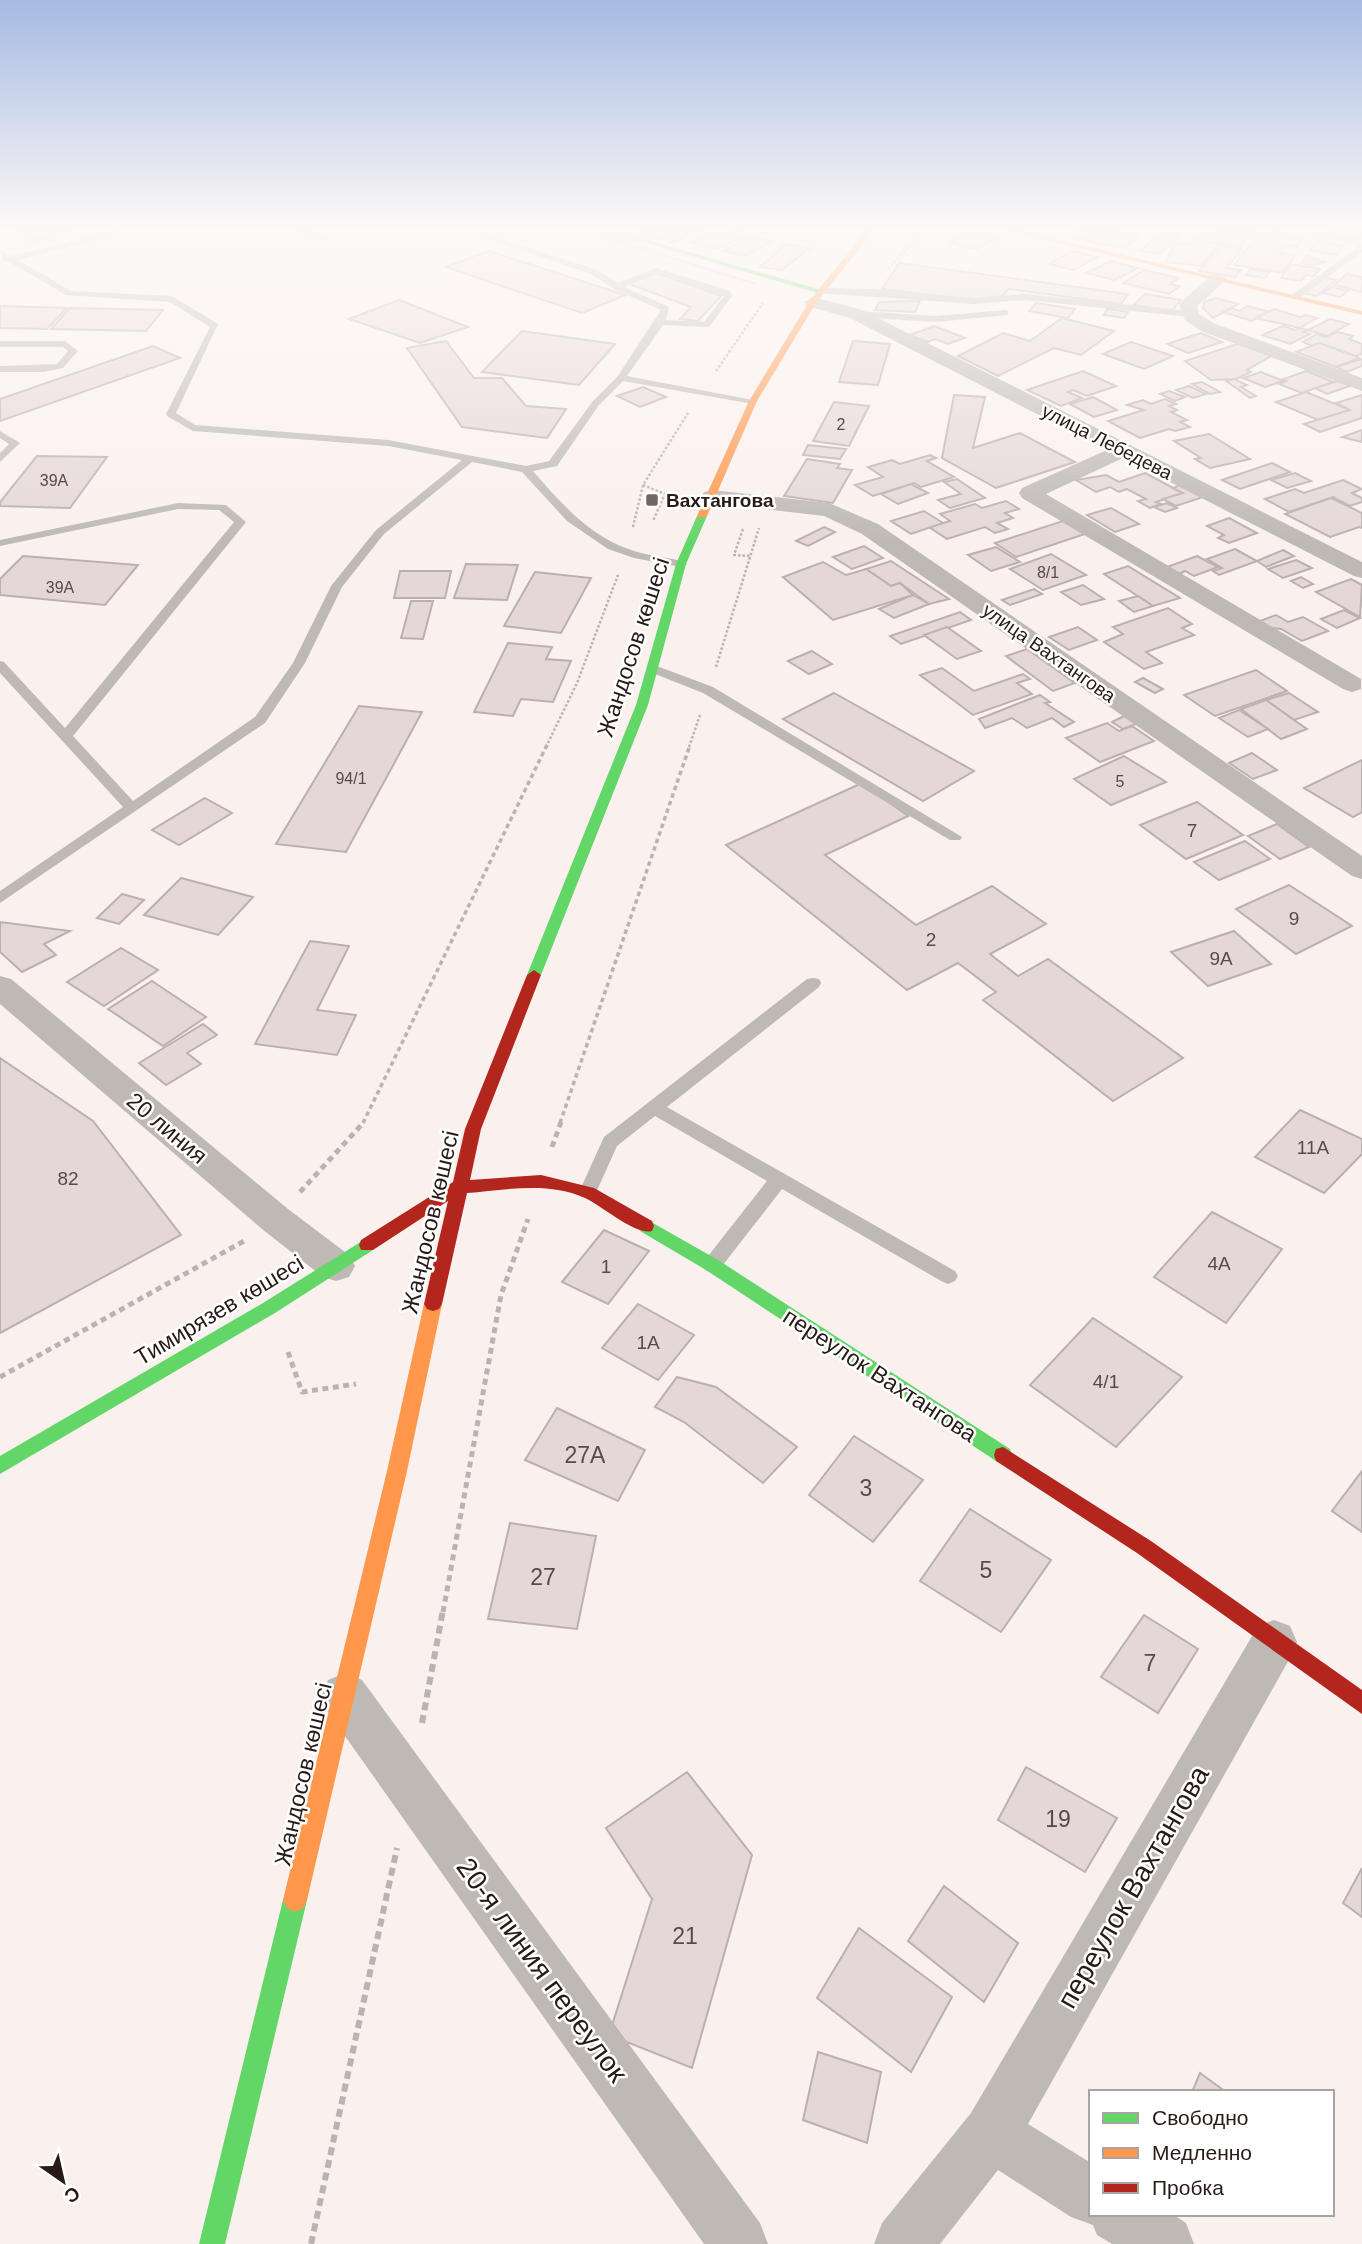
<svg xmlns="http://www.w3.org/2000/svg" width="1362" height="2244" viewBox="0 0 1362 2244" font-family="Arial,sans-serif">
	<rect width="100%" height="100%" fill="#faf1ee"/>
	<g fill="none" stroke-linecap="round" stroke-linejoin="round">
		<path fill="#e3c4d8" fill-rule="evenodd" d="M580,231H589L757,283L752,284Z"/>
		<path fill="#e3c4d8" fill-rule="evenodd" d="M1322,231H1362V246L1328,238Z"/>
	</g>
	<g fill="#e5d7d7" stroke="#bbb0b0" stroke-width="2">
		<path d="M16,231H74L32,241Z"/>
		<path d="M297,231H311L330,237L322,240Z"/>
		<path d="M659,231L682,239L672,243L642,232Z"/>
		<path d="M663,231H703L680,237Z"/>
		<path d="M735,231L750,235L716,249L691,242L710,235L720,237Z"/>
		<path d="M1079,231H1112L1139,236L1125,248L1071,238Z"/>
		<path d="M1216,231H1253L1241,247L1194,239L1198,234L1212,236Z"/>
		<path d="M971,232L998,238L976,249L950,243Z"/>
		<path d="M1260,232L1303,239L1297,247L1285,245L1280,253L1296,255L1282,273L1234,265Z"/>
		<path d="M1161,233L1179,236L1174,242L1156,239Z"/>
		<path d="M752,236L773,241L745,256L723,251Z"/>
		<path d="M1153,239L1172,242L1160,254L1141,251Z"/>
		<path d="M1192,240L1219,244L1201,266L1166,262L1174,243L1188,245Z"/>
		<path d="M1316,241L1343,245L1337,255L1310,250Z"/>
		<path d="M786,244L810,248L782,270L760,267Z"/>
		<path d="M1221,245L1242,249L1227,268L1241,270L1235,277L1199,271Z"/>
		<path d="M489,251L625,295L582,313L446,267Z"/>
		<path d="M1072,251L1097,257L1074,270L1049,264Z"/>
		<path d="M1306,256L1318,259L1317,261L1327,262L1313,265L1301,263Z"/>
		<path d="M1111,261L1138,268L1114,280L1086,273Z"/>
		<path d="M899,263L1128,294L1121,304L1008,289L1003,296L969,300L882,289Z"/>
		<path d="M1291,264L1320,269L1314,276L1306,275L1301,281L1281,278Z"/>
		<path d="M1250,269L1269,272L1265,278L1246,275Z"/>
		<path d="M1144,270L1179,278L1170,284L1180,286L1169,294L1123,283Z"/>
		<path d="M657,273L721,296L698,321L680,319L691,307L627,283Z"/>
		<path d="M1347,274L1362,277V292L1334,285Z"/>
		<path d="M1322,277L1336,280L1317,296L1303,293Z"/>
		<path d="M1332,287L1348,291L1340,297L1323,293Z"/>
		<path d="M1145,294L1181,300L1171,312L1134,305Z"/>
		<path d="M1216,298L1238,304L1213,318L1203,308L1204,302Z"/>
		<path d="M399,300L468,327L420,343L349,319Z"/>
		<path d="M920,301L915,312L875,310L879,302Z"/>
		<path d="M1036,303L1075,309L1068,318L1029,311Z"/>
		<path d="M0,306L67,308L47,329L0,328Z"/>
		<path d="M1248,306L1270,312L1252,321L1223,312L1232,308L1239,311Z"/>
		<path d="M70,308L163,310L146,331L51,329Z"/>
		<path d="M1107,309L1128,312L1124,318L1104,315Z"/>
		<path d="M1274,309L1300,317L1306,315L1317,318L1300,328L1256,318Z"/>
		<path d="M1062,318L1114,331L1081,355L1054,348L998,376L958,356L1003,333L1030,341Z"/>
		<path d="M1330,319L1349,324L1327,336L1308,330Z"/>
		<path d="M934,326L965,338L948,344L935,339L928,342L910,335Z"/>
		<path d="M1283,326L1295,330L1300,328L1308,330L1303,332L1310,334L1290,344L1262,335Z"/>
		<path d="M522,331L615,344L579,385L482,372Z"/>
		<path d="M1338,332L1353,336L1349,339L1362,344V354L1355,356L1319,343L1312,346L1303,342L1317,334L1326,337Z"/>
		<path d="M1201,333L1222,342L1188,353L1167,344Z"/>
		<path d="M446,341L474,378H502L526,406L566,409L547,438L462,427L407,348Z"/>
		<path d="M853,341L890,344L878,385L839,382Z"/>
		<path d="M1131,342L1173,356L1144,369L1103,354Z"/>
		<path d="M1319,343L1355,356L1359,358L1336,367L1296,352Z"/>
		<path d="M1237,344L1273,355L1247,370L1251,372L1236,379L1211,380L1185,361Z"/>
		<path d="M153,346L180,358L0,421V399Z"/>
		<path d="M1362,359V366L1347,372L1336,367Z"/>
		<path d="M1083,371L1116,386L1087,396L1073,390L1068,392L1082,398L1061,406L1027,390Z"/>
		<path d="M1306,371L1333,382L1302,393L1279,384L1286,381L1281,380Z"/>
		<path d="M1261,372L1283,381L1265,387L1243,378Z"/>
		<path d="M1234,379L1247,385L1241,387L1256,396L1250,398L1226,381Z"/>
		<path d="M1338,381L1350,386L1327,394L1315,388Z"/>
		<path d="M1202,382L1220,392L1210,394L1192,384Z"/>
		<path d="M1189,386L1206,394L1193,398L1176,390Z"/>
		<path d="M643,387L666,397L640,407L617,396Z"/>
		<path d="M1169,391L1185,397L1175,401L1160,394Z"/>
		<path d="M1306,392L1350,410L1318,420L1276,402Z"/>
		<path d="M954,395L985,397L973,448L1020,433L1075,462L996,488L942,458Z"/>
		<path d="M1362,395V418L1320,432L1304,424L1350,410L1336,403Z"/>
		<path d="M1093,397L1117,410L1094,417L1070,404Z"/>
		<path d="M1165,399L1176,404L1169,406L1177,410L1171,412L1187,420L1180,422L1190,427L1175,431L1169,429L1140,438L1108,421L1144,410L1127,405L1143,400L1151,404Z"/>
		<path d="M834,402L869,406L849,446L813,441Z"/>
		<path d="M1362,430V442L1342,437Z"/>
		<path d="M1209,434L1227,445L1250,459L1210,468L1195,459L1201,458L1174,441Z"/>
		<path d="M808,445L846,449L840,459L803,455Z"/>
		<path d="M930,455L936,458L927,461L954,477L921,487L914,483L873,496L855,485L883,477L868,467L892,460L900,464Z"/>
		<path d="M37,456L107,457L70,508L0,506V502Z"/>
		<path d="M807,459L840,464L837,468L852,470L833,503L784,496Z"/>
		<path d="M1272,463L1290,472L1240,489L1222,480Z"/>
		<path d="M1145,473L1183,493L1156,502L1161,504L1150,508L1138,501L1146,499L1127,489L1119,492L1110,487L1096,492L1076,480L1106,475L1119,482Z"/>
		<path d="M1295,473L1311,481L1287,488L1271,480Z"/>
		<path d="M957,479L985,498L950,508L938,500L961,494L944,482Z"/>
		<path d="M1343,480L1362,489L1352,493L1362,498V502L1350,506L1333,497L1289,512L1265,499L1295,489L1304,493Z"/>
		<path d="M911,484L928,493L898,504L881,494Z"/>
		<path d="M1183,484L1206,496L1176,506L1163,499L1183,493L1173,488Z"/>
		<path d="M1331,498L1362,513V528L1359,527L1330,537L1285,514Z"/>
		<path d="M1006,501L1019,509L1005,513L1013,518L997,523L1008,529L995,533L985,527L947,539L929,527L950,521L940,514L975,504L982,508Z"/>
		<path d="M1167,503L1177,508L1165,512L1154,507Z"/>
		<path d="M1111,508L1139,524L1115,532L1087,515Z"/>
		<path d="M924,511L943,523L911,534L891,521Z"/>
		<path d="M1229,518L1257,533L1229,543L1218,538L1224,535L1207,526Z"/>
		<path d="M1063,521L1085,534L1016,557L995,543Z"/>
		<path d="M824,527L835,532L808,546L796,541Z"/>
		<path d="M864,546L883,558L852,569L833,557Z"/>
		<path d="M996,547L1020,562L991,571L968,555Z"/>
		<path d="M1235,549L1257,561L1219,575L1213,571L1222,568L1207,559Z"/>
		<path d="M1283,550L1294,556L1266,567L1257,561Z"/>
		<path d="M1051,554L1086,575L1043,590L1010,569Z"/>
		<path d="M23,556L138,565L105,605L0,595V579Z"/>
		<path d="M1197,556L1218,567L1194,576L1185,571L1179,574L1167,567Z"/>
		<path d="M1296,560L1312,568L1283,578L1268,569Z"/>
		<path d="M891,561L949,599L929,604L900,583L891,586L866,569Z"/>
		<path d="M823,562L846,575L866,569L891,586L900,583L913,595L833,620L783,577Z"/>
		<path d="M466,564L518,565L507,600L454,598Z"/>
		<path d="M1128,566L1180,598L1153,606L1104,574Z"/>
		<path d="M400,571H451L445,598H394Z"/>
		<path d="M535,572L591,578L561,633L504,626Z"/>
		<path d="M1301,577L1313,584L1303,588L1291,581Z"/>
		<path d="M1351,579L1362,585L1360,617L1316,592Z"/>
		<path d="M1083,585L1104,599L1081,605L1061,592Z"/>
		<path d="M1034,589L1042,594L1010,605L1002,600Z"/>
		<path d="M913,595L929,604L894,618L879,609Z"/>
		<path d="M1138,596L1153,606L1134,612L1119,601Z"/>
		<path d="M411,601H433L423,639L401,638Z"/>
		<path d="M1168,608L1192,624L1182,628L1194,635L1146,652L1162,663L1144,669L1104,642L1123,634L1113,627Z"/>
		<path d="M1344,610L1360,618L1337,628L1321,619Z"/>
		<path d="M960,612L971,620L901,644L890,636Z"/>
		<path d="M1276,615L1288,622L1303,617L1328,631L1302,641L1281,629L1262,627L1255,623Z"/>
		<path d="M947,627L981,651L957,659L924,635Z"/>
		<path d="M1078,627L1097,640L1069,650L1049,637Z"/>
		<path d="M508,643L552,647L546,659L571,661L553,702L521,699L513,716L474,712Z"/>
		<path d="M1027,649L1075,683L1053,691L1006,656Z"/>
		<path d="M812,651L832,664L809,674L788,661Z"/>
		<path d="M942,668L974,691L1023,674L1030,679L1017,683L1032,694L973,715L920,675Z"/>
		<path d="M1256,670L1287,691L1215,716L1184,695Z"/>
		<path d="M1143,678L1163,689L1155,693L1135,682Z"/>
		<path d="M834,693L974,771L923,801L783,719Z"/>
		<path d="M1289,693L1318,712L1294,720L1266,700Z"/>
		<path d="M1040,695L1050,702L1045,703L1074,722L1064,727L1052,718L1027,728L1012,718L985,728L979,719Z"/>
		<path d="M1266,700L1294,720L1307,729L1281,739L1241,709Z"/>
		<path d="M359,706L422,712L346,852L276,844Z"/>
		<path d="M1239,710L1268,729L1248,737L1219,718Z"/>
		<path d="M1124,716L1136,724L1123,729L1112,722Z"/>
		<path d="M1107,723L1119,731L1132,726L1154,741L1100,762L1066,738Z"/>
		<path d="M1252,753L1277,770L1253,779L1229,763Z"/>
		<path d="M1124,756L1166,782L1111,805L1074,779Z"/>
		<path d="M1362,760V812L1353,817L1304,788Z"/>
		<path d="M862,783L908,816L825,855L916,925L992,886L1046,924L990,954L1018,976L1048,959L1183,1058L1113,1101L983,1000L996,992L958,963L907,990L726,845Z"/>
		<path d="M205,798L232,813L179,845L152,830Z"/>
		<path d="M1197,802L1243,835L1186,859L1140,825Z"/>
		<path d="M1277,824L1309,847L1280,859L1248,836Z"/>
		<path d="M1245,841L1270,859L1219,880L1194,862Z"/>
		<path d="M181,878L253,897L218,935L144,915Z"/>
		<path d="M1289,885L1352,926L1296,954L1236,909Z"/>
		<path d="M122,894L144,900L119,924L97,918Z"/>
		<path d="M0,922L70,931L44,944L56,955L22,972L0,952Z"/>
		<path d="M1234,931L1271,964L1208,986L1171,952Z"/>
		<path d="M310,941L349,946L317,1010L356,1015L337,1055L255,1044Z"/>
		<path d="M121,948L158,970L104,1006L67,982Z"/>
		<path d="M152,981L206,1017L163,1046L108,1009Z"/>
		<path d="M203,1024L217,1035L187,1053L201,1064L166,1085L139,1063Z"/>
		<path d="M0,1058L93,1121L181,1235L0,1333Z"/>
		<path d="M1300,1110L1362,1139V1154L1324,1193L1255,1157Z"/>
		<path d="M1212,1212L1282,1249L1226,1323L1154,1277Z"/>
		<path d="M604,1230L649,1251L608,1304L562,1282Z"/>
		<path d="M638,1304L694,1335L658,1380L602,1348Z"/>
		<path d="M1093,1318L1182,1377L1116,1447L1030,1385Z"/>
		<path d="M677,1377L716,1387L797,1447L763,1483L684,1422L655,1407Z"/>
		<path d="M557,1408L645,1450L618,1501L525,1460Z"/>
		<path d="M854,1436L923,1480L873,1542L809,1495Z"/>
		<path d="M1362,1471V1532L1332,1511Z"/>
		<path d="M970,1509L1051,1560L1001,1632L920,1581Z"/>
		<path d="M510,1523L596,1536L577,1629L488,1619Z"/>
		<path d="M1144,1615L1198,1649L1158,1713L1101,1677Z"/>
		<path d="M1026,1767L1117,1818L1085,1872L998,1820Z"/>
		<path d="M687,1772L752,1855L692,2068L609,2035L652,1899L606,1828Z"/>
		<path d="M1362,1868V1917L1343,1903Z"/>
		<path d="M944,1886L1018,1943L984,2002L908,1941Z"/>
		<path d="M859,1928L952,1997L911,2072L817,1998Z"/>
		<path d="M818,2052L881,2072L867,2143L803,2120Z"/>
		<path d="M1200,2073L1226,2092H1192Z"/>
	</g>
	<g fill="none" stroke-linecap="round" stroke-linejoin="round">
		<g stroke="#b9b4b1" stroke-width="2.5" stroke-dasharray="2.5 2" stroke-linecap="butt">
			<path d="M1272,231L1330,241"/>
			<path d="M1300,231L1333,237"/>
			<path d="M888,269L923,231"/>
			<path d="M716,371L763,303"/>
			<path d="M643,485L665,494L653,521"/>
			<path d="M633,527L643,485L688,413"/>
			<path d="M743,529L734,555L750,556"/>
			<path d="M716,667L759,528"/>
			<path d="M546,747L577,683L618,575"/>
			<path d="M689,747L700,715"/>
		</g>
		<g stroke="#b9b4b1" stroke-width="3.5" stroke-dasharray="4.5 3.5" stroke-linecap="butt">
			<path d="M363,1123L547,745"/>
			<path d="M560,1123L690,745"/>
		</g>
		<g stroke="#b9b4b1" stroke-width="5" stroke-dasharray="6 4.5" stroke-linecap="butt">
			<path d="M552,1147L561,1122"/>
			<path d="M300,1192L364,1122"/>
			<path d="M288,1352L302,1392L356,1384"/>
			<path d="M0,1377L244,1241"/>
			<path d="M443,1612L501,1295L528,1219"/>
		</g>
		<g stroke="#b9b4b1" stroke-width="6" stroke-dasharray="8 5" stroke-linecap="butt">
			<path d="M422,1723L443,1610"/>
			<path d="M311,2244L397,1848"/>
		</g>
		<g fill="#beb9b5" fill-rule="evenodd">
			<path d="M114,231H128L18,260L71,291L172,296L218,324L176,413L195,425L388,440L526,466L549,461L593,401L617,377L661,310L616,290L591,274L465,231L489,234L491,231H503L496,237L597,270L618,283L656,268L730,291L732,296L709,327L663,325L627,376L758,401L753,404L623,381L599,405L557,466L533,471C561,503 589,536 631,550C648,556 667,557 685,562L687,564L681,567L634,558L608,549L567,521L522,472L472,462L384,534L342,587L305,663L265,723L0,903V891L123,807L0,673V661L4,662L65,728L234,522L219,510L178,509L0,546V540L178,503L226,505L246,522L73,736L133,801L255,717L293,663L331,586L376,530L462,460L388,446L193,431L167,416L166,414L210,327L170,302L66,295L9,262H4L0,251L12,256ZM656,274L723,295L724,296L704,322L666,320L669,307L624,287Z"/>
			<path d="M1359,246H1362V252L1298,299H1292V295Z"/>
			<path d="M821,288L872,289L974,298L1025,294L1191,311L1195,314L1191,317L1025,300L974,304L818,293Z"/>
			<path d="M1005,310L1008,311V315L936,322L856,317L852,314L856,311L936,316Z"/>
			<path d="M0,341H65L78,351L63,368L44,372H0V366L57,364L68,351L63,347H0Z"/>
			<path d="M0,431L20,443L0,462V453L9,444L0,438Z"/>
			<path d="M654,665L713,687L962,837L960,840H950L703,693L650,672L648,669Z"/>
			<path d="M813,978L819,979L821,983L819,987L667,1107L955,1271L958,1276L955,1281L948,1284L941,1281L782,1189L719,1270L712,1273L705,1270L702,1265L705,1260L767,1181L655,1116L617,1146L594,1197H582L579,1192L604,1137L807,979Z"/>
		</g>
		<g fill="#beb9b5" fill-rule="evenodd">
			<path d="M1218,274L1227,279L1197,306L1199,314L1213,323L1362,378V391L1201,331L1185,320L1179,305L1182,301L1212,275Z"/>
			<path d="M813,297L862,310L1362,562V578L1354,576L1123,458L1046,494L1361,679V689L1352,692L1343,689L1022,498L1019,493L1022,488L1107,450L850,318L807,306L804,302Z"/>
			<path d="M712,490L829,503L878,524L1362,856V879L1352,876L862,534L824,516L704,502L701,497L704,492Z"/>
			<path d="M0,976L11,979L288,1209L349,1255L355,1266L349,1277L336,1281L323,1277L262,1229L0,1004Z"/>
			<path d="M1274,1620L1290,1626L1297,1642L1290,1658L1028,2124L1091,2163V2214H1172L1186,2223L1194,2244H1112L1097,2235L1093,2225L1071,2217L998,2170L940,2244H874L882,2223L971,2113L1258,1626Z"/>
			<path d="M345,1673L362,1680L760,2223L768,2244H704L328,1712L321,1696L328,1680Z"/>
		</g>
		<g fill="#63d668" fill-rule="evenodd">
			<path d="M605,231H617L825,291L818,293Z"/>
			<path d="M702,513L707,516L686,564L648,705L541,975L534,980L529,978L527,975L636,705L676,564L697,516Z"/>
			<path d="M646,1219L718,1260L1010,1449L1012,1455L1010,1461L1003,1463L996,1461L706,1270L640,1231L638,1226L640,1221Z"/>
			<path d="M367,1238L373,1240L375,1245L373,1250L275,1313L0,1474V1456L263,1303Z"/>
			<path d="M295,1888L303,1892L307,1900L225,2244H199L283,1900L287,1892Z"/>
		</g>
		<g fill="#ff974d" fill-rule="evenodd">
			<path d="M866,231H874L816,303L757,401L707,516L698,518L697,516L749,401L810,300Z"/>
			<path d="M1007,231H1021L1362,311V315Z"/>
			<path d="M433,1297L439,1299L442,1304L407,1471L307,1900L303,1908L295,1912L287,1908L283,1900L387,1471L424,1304L427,1299Z"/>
		</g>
		<g fill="#b3261e" fill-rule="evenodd">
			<path d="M534,970L541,975L481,1129L470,1180L541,1175L594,1188L652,1221L654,1226L652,1231C636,1236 601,1205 585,1198C549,1181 505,1190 467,1193L442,1304L439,1309L433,1311L427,1309L424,1304L448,1201L373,1250H361L359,1245L361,1240L453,1182L465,1129L527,975Z"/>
			<path d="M1003,1447L1151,1541L1362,1690V1714L1137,1553L996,1461L994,1455L996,1449Z"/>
		</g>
	</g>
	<linearGradient id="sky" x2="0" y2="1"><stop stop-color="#a6bae2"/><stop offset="0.42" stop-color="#fdf9f7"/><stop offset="1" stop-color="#fdf9f7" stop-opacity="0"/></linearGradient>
	<rect width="1362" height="545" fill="url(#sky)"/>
	<rect fill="#726662" stroke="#fff" stroke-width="2.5" x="645" y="493" width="14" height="14" rx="3.5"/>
	<g text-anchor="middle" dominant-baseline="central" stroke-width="5" stroke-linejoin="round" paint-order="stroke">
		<g font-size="16" fill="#574a47">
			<text x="841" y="424">2</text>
			<text x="54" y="480">39А</text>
			<text x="1048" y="572">8/1</text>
			<text x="60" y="587">39А</text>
			<text x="351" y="778">94/1</text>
			<text x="1120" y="781">5</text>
		</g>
		<g font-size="19" fill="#281b17" stroke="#fff">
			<text transform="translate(1107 442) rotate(27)">улица Лебедева</text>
			<text transform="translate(1049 653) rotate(35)">улица Вахтангова</text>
		</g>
		<g font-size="19" font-weight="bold" fill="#281b17" stroke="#fff" text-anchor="start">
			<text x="666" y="500">Вахтангова</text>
		</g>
		<g font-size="19" fill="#574a47">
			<text x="1192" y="830">7</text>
			<text x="1294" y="918">9</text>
			<text x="931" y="939">2</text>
			<text x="1221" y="958">9А</text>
			<text x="1313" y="1147">11А</text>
			<text x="68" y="1178">82</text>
			<text x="1219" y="1263">4А</text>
			<text x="606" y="1266">1</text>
			<text x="648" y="1342">1А</text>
			<text x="1106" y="1381">4/1</text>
		</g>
		<g font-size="23" fill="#281b17" stroke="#fff">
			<text transform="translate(633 647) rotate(-72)">Жандосов көшесі</text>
			<text transform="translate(167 1128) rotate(40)">20 линия</text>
			<text transform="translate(430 1222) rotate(-77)">Жандосов көшесі</text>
			<text transform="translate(219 1310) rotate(-31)">Тимирязев көшесі</text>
			<text transform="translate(880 1375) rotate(33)">переулок Вахтангова</text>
			<text transform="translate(303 1774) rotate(-77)">Жандосов көшесі</text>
		</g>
		<g font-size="23" fill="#574a47">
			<text x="585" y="1455">27А</text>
			<text x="866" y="1488">3</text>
			<text x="986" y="1570">5</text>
			<text x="543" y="1577">27</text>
			<text x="1150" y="1663">7</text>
			<text x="1058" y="1819">19</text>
			<text x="685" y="1936">21</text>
		</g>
		<g font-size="28" fill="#281b17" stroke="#fff">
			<text transform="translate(1133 1887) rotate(-60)">переулок Вахтангова</text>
			<text transform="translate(542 1970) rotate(54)">20-я линия переулок</text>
		</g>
	</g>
	<rect x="1089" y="2090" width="245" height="126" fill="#ffffff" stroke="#a9a4a2" stroke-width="2"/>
	<rect x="1103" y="2113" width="35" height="10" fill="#63d668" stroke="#a9a4a2" stroke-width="2"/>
	<text x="1152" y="2125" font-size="21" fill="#281b17">Свободно</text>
	<rect x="1103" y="2148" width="35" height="10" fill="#ff974d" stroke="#a9a4a2" stroke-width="2"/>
	<text x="1152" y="2160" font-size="21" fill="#281b17">Медленно</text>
	<rect x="1103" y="2183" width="35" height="10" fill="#b3261e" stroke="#a9a4a2" stroke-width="2"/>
	<text x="1152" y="2195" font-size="21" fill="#281b17">Пробка</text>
	<g transform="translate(63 2181) rotate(146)" stroke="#ffffff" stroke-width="5" paint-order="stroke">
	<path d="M0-5L12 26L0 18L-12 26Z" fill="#281b17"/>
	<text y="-10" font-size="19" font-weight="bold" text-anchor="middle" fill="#281b17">С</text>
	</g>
</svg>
